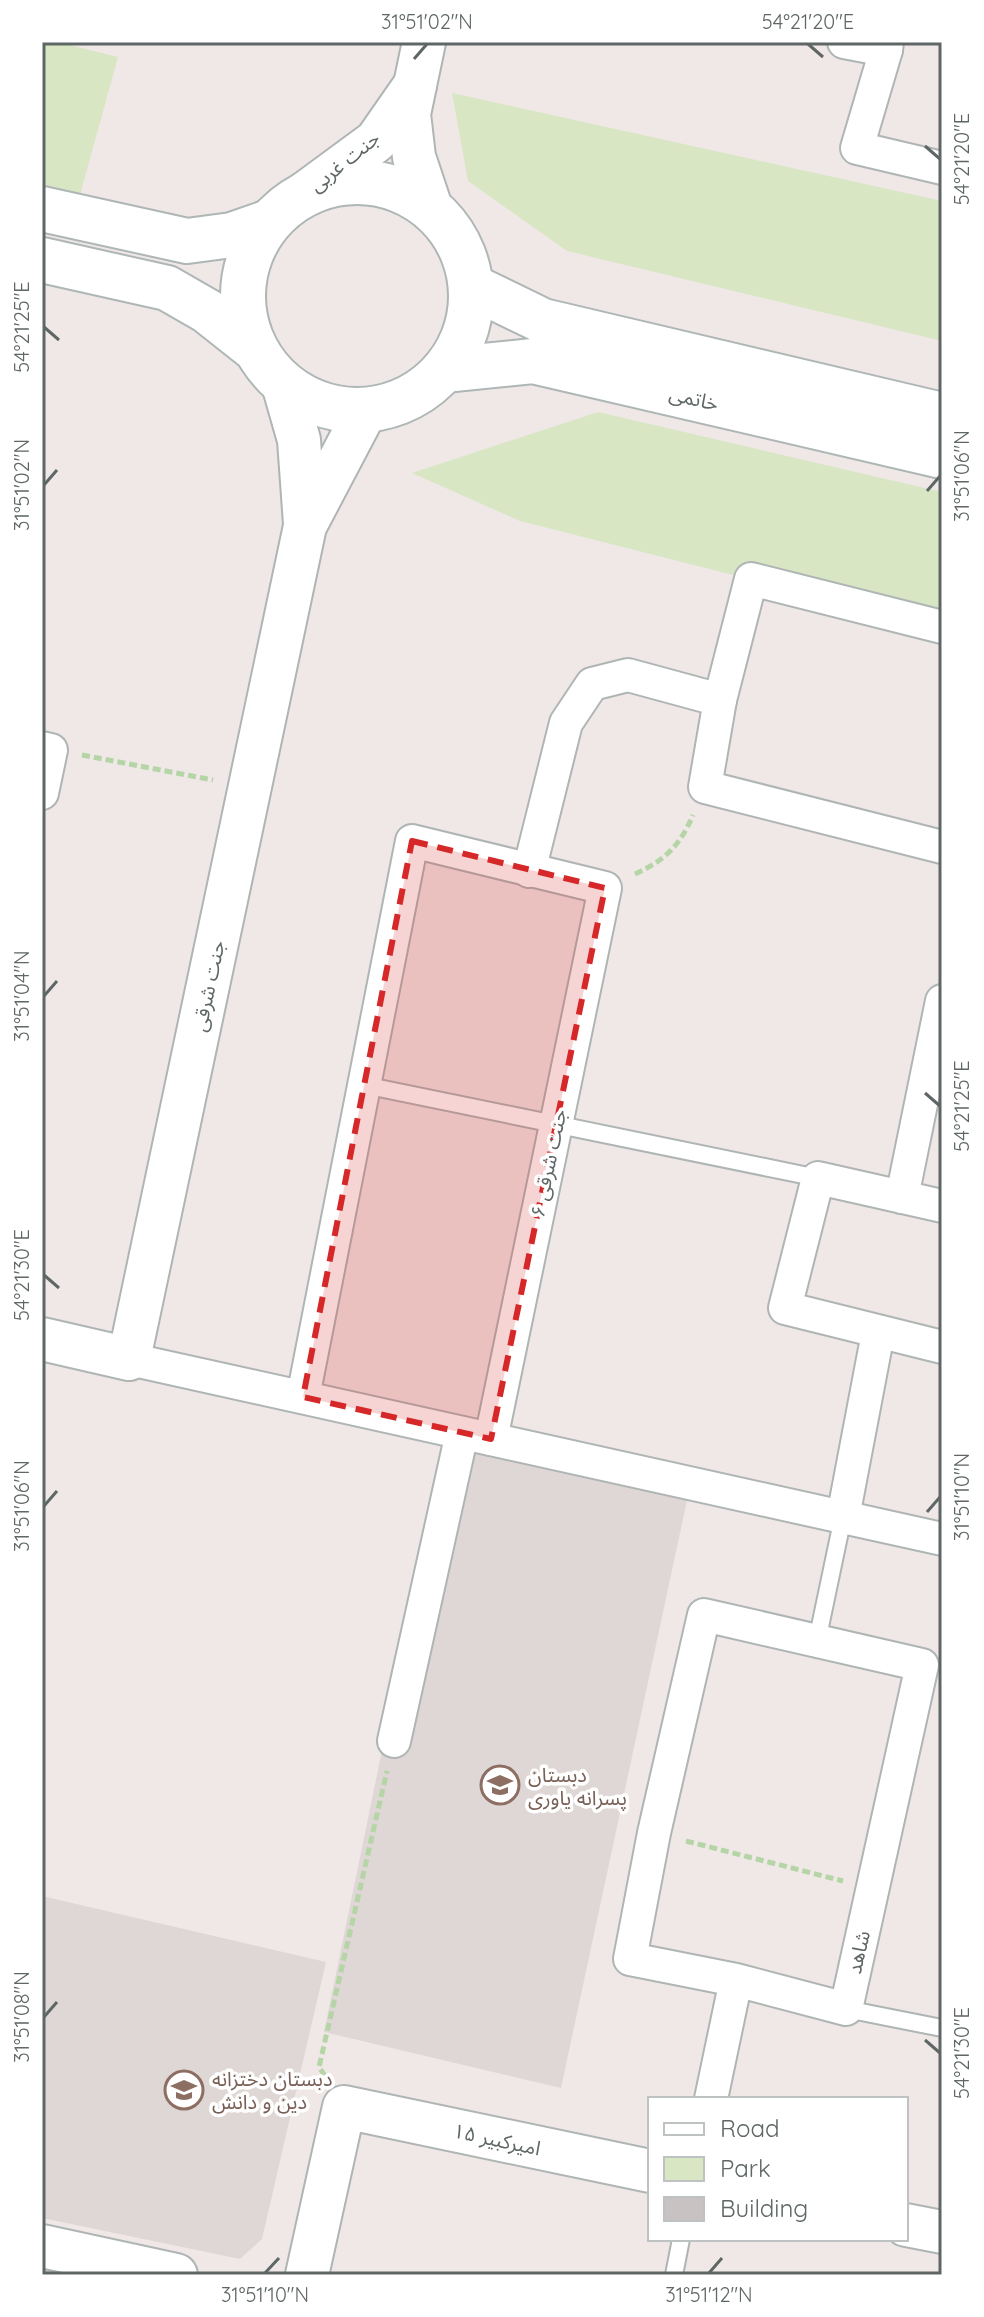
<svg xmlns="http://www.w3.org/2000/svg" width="984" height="2317" viewBox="0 0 984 2317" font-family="Quicksand,'Noto Sans Arabic',sans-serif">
	<rect width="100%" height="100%" fill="#f0e8e7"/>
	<g fill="#dfd7d5">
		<path d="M471,1449L689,1491L561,2088L324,2032L427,1532Z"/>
		<path d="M42,1896L326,1962L262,2239L240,2259L42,2218Z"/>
	</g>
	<g fill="#d8e6c4">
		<path d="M42,42H58L118,57L80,195L42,186Z"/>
		<path d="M452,93L942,201V341L567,251L468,181Z"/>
		<path d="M598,412L942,492V628L520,521L412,473Z"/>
	</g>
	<path fill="#c8c2c2" stroke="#8c8888" stroke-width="2" d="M42,2236L137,2257L133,2275H42Z"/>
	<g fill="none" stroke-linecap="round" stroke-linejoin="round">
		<g stroke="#afb5b5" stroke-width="20">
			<g id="service">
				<path d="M364,1085L818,1178"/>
				<path d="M817,1641L843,1517"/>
				<path d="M846,2009L942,2028"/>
				<path d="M674,2275L681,2239"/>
			</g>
		</g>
		<g stroke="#afb5b5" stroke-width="36">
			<g id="minor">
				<path d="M844,42L886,50L887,42"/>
				<path d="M886,50L857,148L942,168"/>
				<path d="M942,627L751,579L720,700L705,787L942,847"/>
				<path d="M42,748L51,750L42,793"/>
				<path d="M529,871L566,723L592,684L628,675L720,700"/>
				<path d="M902,1197L942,1001"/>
				<path d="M942,1206L818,1178L785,1308L942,1347"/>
				<path d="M129,1359L942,1539"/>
				<path d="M303,1397L412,841L605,888L491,1439"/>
				<path d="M843,1517L878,1333"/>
				<path d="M394,1741L462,1433"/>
				<path d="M711,2099L736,1980L846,2009L922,1665L704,1615L654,1833L630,1959L736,1980"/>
			</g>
		</g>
		<g stroke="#afb5b5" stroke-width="46">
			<g id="tertiary">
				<path d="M424,42L409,114L414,157L431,208"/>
				<path d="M304,194L376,141L415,85"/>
				<path d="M283,384L299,440L305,524"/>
				<path d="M42,1339L129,1359L305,526L366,410"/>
				<path d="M906,2225L942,2232"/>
				<path d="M42,2246L176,2275"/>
				<path d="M307,2275L344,2107L650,2171"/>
			</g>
		</g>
		<g stroke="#aeb6b6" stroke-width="48">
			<g id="secondary">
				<circle cx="357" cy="296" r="114"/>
				<path d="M42,209L187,241L232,235L269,222"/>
				<path d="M42,260L167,288L207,311L255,349"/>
				<path d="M471,286L543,321L942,415"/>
				<path d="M444,370L533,361L942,456"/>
			</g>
		</g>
		<g stroke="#b5d5a7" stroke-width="5" stroke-dasharray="8 4" stroke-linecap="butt">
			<path d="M82,755L213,780"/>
			<path d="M635,874C664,861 680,846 693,815"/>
			<path d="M686,1841L843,1881"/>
			<path d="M325,2076L319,2067L387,1771"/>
		</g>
		<use href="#service" stroke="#fff" stroke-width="16"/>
		<use href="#minor" stroke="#fff" stroke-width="32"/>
		<use href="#tertiary" stroke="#fff" stroke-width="42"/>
		<use href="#secondary" stroke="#fff" stroke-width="44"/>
	</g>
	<path fill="#d62828" fill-opacity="0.2" stroke="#d62828" stroke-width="6" stroke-dasharray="16 10" stroke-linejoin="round" d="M412,841L605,888L491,1439L303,1397Z"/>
	<path fill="none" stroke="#5e6666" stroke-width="3" d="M808,44L823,57M414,59L427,44M925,146L940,159M44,327L59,340M44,485L57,470M927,491L940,476M44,996L57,981M925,1093L940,1106M44,1275L59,1288M44,1506L57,1491M927,1512L940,1497M44,2017L57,2002M925,2040L940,2053M265,2273L279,2258M709,2273L722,2258"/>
	<defs>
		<g id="school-ring" transform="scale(2)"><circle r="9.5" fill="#fff" stroke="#8d6e63" stroke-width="1.5"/><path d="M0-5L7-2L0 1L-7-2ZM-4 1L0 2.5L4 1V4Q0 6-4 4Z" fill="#8d6e63"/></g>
	</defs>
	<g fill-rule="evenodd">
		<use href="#school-ring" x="500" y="1785"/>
		<use href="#school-ring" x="184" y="2090"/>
	</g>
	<g text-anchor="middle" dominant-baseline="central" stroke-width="7" stroke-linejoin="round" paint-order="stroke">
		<g font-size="20" fill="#5e6666" stroke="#fff">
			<text transform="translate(344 161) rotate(-39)">جنت غربی</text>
			<text transform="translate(694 398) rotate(13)">خاتمی</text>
			<text transform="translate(208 986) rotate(-78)">جنت شرقی</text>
			<text transform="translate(548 1163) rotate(-78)">جنت شرقی ۶</text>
			<text transform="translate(858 1952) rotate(-77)">شاهد</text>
			<text transform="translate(497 2139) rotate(12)">امیرکبیر ۱۵</text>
		</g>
		<g font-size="20" fill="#785e54" stroke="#fff" text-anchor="start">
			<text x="528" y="1774">دبستان<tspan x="528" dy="23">پسرانه یاوری</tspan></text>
			<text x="212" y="2078">دبستان دختزانه<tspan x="212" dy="23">دین و دانش</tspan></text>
		</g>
	</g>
	<rect width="984" height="2317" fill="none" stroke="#ffffff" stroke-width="88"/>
	<rect x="648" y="2097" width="260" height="144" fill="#ffffff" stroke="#bfc2c2" stroke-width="2"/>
	<rect x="664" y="2123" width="40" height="12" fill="#ffffff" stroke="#bfc2c2" stroke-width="2"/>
	<text x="720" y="2137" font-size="24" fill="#5e6666">Road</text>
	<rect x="664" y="2157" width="40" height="24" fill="#d8e6c4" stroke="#bfc2c2" stroke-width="2"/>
	<text x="720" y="2177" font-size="24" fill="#5e6666">Park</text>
	<rect x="664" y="2197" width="40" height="24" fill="#c8c2c2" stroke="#bfc2c2" stroke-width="2"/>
	<text x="720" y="2217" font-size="24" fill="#5e6666">Building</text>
	<rect x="44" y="44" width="896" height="2229" fill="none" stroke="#5e6666" stroke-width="3"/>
	<g font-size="20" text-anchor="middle" fill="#5e6666">
		<text x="427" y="29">31°51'02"N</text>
		<text x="808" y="29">54°21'20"E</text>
		<text transform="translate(962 159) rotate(-90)" y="7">54°21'20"E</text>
		<text transform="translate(22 327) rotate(-90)" y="7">54°21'25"E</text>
		<text transform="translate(962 476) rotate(-90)" y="7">31°51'06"N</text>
		<text transform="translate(22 485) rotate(-90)" y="7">31°51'02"N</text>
		<text transform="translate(22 996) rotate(-90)" y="7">31°51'04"N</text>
		<text transform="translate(962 1106) rotate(-90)" y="7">54°21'25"E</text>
		<text transform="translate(22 1275) rotate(-90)" y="7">54°21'30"E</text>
		<text transform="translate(962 1497) rotate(-90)" y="7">31°51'10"N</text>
		<text transform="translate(22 1506) rotate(-90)" y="7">31°51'06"N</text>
		<text transform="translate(22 2017) rotate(-90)" y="7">31°51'08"N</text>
		<text transform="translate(962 2053) rotate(-90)" y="7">54°21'30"E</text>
		<text x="265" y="2302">31°51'10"N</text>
		<text x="709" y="2302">31°51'12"N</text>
	</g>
</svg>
